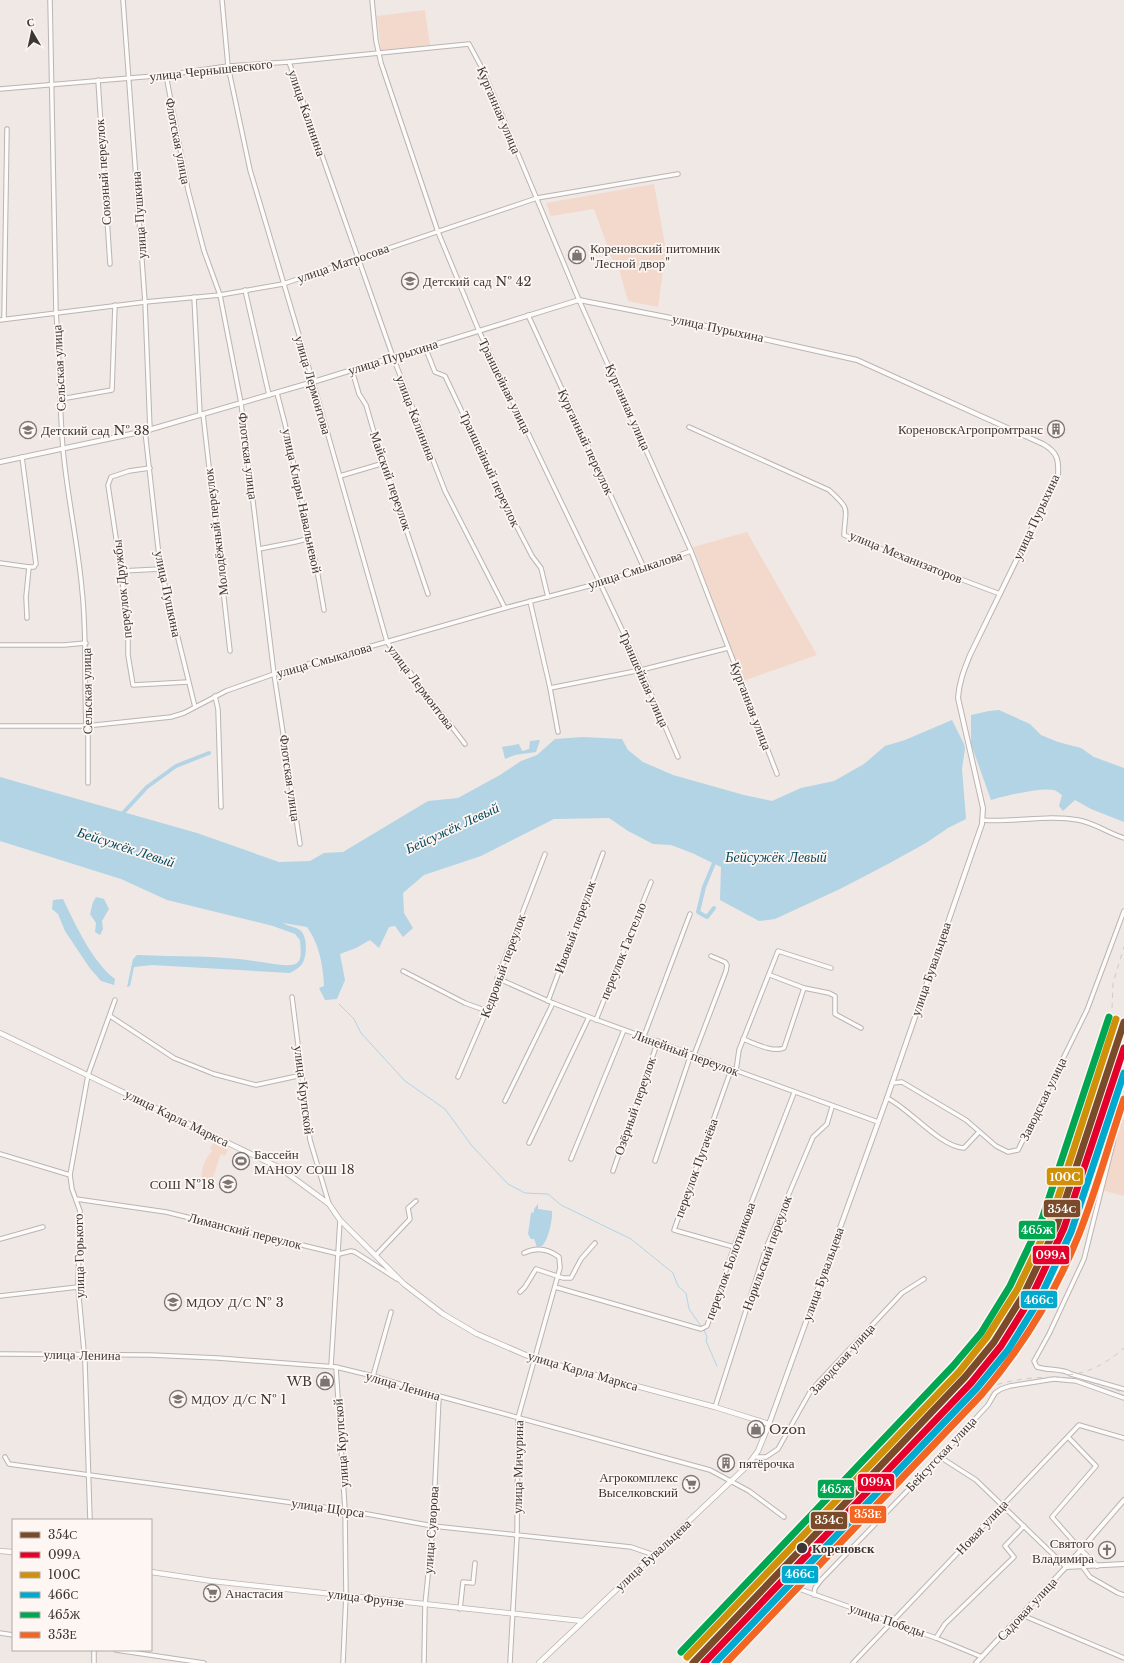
<svg xmlns="http://www.w3.org/2000/svg" width="1124" height="1663" viewBox="0 0 1124 1663" font-family="'Libre Baskerville',serif">
	<rect width="100%" height="100%" fill="#f0e8e5"/>
	<g fill="#f2d9cc">
		<path d="M425,10L430,45L381,50L377,16Z"/>
		<path d="M654,184L666,250L658,307L628,301L617,262L612,259L594,209L551,216L546,203Z"/>
		<path d="M747,532L817,655L743,681L693,547Z"/>
		<path d="M1124,1087V1196L1101,1190Z"/>
		<path d="M213,1143L228,1150L225,1156L221,1154L212,1180L206,1183L202,1180C200,1172 206,1155 213,1151L210,1149Z"/>
	</g>
	<g fill="#b2d4e5">
		<path d="M999,710L1030,724L1041,735L1058,742L1081,748L1094,757L1124,768V822L1091,809L1075,800L1063,811L1059,806L1062,795C1060,794 1057,791 1054,790C1041,787 1005,796 991,800L971,744V715L989,711Z"/>
		<path d="M952,720L964,744L965,749L962,769L966,819L948,828L926,843L888,864L840,889L775,919L759,921L720,900L721,867L692,853L671,845L653,844L628,831L609,818L554,819L481,856L424,875L403,893L404,913L413,928L403,937L395,926L389,927L379,948L370,940L356,948L340,954L345,980L337,999L325,1000L319,988L324,986C323,964 319,944 307,927L283,923C287,926 296,927 300,930C308,936 307,957 302,964C299,968 294,971 290,973L152,965L134,967L130,986L127,987L133,959L137,955C178,957 220,955 261,962C269,963 290,968 297,963C303,958 300,946 300,940L295,934L273,926L167,900L121,879L0,841V777L197,833L279,862L310,861L324,853L343,852L428,801L458,798L500,775L521,761L537,755L555,739L583,737L622,739L628,750L643,762L673,775L744,795L772,801L801,788L834,781L864,764L885,746L905,740Z"/>
		<path d="M540,740L536,752L515,755L505,759L502,747L519,744L522,751L529,749L530,741Z"/>
		<path d="M96,897L104,899L109,909L102,921L103,929L100,935L95,932L96,923L90,914L93,902Z"/>
		<path d="M63,899C75,924 93,963 115,979L114,985L101,981L89,967L65,931L58,914L52,909L53,900Z"/>
		<path d="M538,1204V1209L552,1211C553,1219 548,1241 542,1246L537,1247L534,1239H531L528,1234L531,1213L534,1212V1209Z"/>
	</g>
	<g fill="none" stroke-linecap="round" stroke-linejoin="round">
		<g stroke="#b2d4e5" stroke-width="1">
			<path d="M339,1004L354,1019L361,1033L405,1081L445,1109L472,1146L508,1184L525,1193L548,1194L561,1205L631,1239L673,1273L678,1286L686,1293L689,1309L701,1326"/>
			<path d="M704,1330L707,1337L706,1341L717,1366"/>
		</g>
		<g stroke="#b2d4e5" stroke-width="4">
			<path d="M123,813L147,787L176,766L209,753"/>
			<path d="M714,908L707,917L698,912L704,887L714,863"/>
		</g>
		<g stroke="#bab4b2" stroke-width="5.5">
			<g id="minor">
				<path d="M50,0L56,312C60,358 59,403 63,449C67,496 78,543 82,590C87,635 84,680 86,726L88,730V783"/>
				<path d="M123,0L145,302L150,430"/>
				<path d="M222,0L228,66L250,170L313,382L387,642L465,744"/>
				<path d="M372,0L376,41L381,63L438,232L479,331L600,583L641,670L678,757"/>
				<path d="M289,62L393,357L445,491L505,608"/>
				<path d="M166,75L188,190L204,251L220,295L241,403L274,674L300,844"/>
				<path d="M98,80L110,264"/>
				<path d="M0,89L166,75L228,66L289,62L469,44L483,70L579,300L691,551L777,774"/>
				<path d="M245,290L269,395"/>
				<path d="M194,297L200,414"/>
				<path d="M528,315L644,568"/>
				<path d="M4,319L7,129"/>
				<path d="M0,320L145,302L220,295L283,284L537,198L678,174"/>
				<path d="M425,347L435,372L445,376L517,527L532,556L541,568L548,597"/>
				<path d="M352,370L359,394L366,405L378,446L428,594"/>
				<path d="M277,393L285,424L317,570L324,610"/>
				<path d="M61,399L112,390L115,305"/>
				<path d="M203,414L230,651"/>
				<path d="M689,427L829,490C852,511 845,507 844,535L1000,594"/>
				<path d="M145,431L160,565L195,707"/>
				<path d="M22,457L36,564L34,567H29L26,597L27,618"/>
				<path d="M150,468L129,471L111,477L108,485L121,571L128,629V655L133,685L188,682"/>
				<path d="M340,476L384,463"/>
				<path d="M259,549L295,542L310,538"/>
				<path d="M0,563L29,567"/>
				<path d="M121,571L161,569"/>
				<path d="M530,601L550,688L558,732"/>
				<path d="M0,645H64L86,643"/>
				<path d="M550,688L641,670L728,648"/>
				<path d="M215,696L218,709L221,807"/>
				<path d="M0,726H86L171,717L184,713L226,691L274,674L505,608L600,583L691,551"/>
				<path d="M982,820C1014,823 1047,814 1078,820C1095,823 1108,833 1124,838"/>
				<path d="M403,971L465,1003L487,1011"/>
				<path d="M770,975L804,988L829,993L835,996V1014L861,1028"/>
				<path d="M497,978L553,1003L589,1017L878,1122"/>
				<path d="M292,997L310,1140L329,1204"/>
				<path d="M548,1001L603,853"/>
				<path d="M110,1016L174,1058L214,1074L256,1085L302,1075"/>
				<path d="M596,1020L651,882"/>
				<path d="M644,1036L690,914"/>
				<path d="M743,1039C754,1043 773,1053 784,1048L804,988"/>
				<path d="M694,1055L726,971L727,965L725,962L711,956"/>
				<path d="M731,1070L674,1230L734,1247"/>
				<path d="M736,1071L739,1050L778,951L831,968"/>
				<path d="M458,1077L500,980V971L545,854"/>
				<path d="M892,1083L902,1082L966,1120L996,1146L1008,1152L1018,1150L1087,1010L1124,911"/>
				<path d="M887,1098C910,1109 940,1147 964,1148L979,1132"/>
				<path d="M505,1101L553,1003"/>
				<path d="M1118,1113L1113,1143L1084,1259L1049,1334L1034,1361L1037,1367C1050,1371 1062,1368 1071,1374L1124,1389"/>
				<path d="M529,1143L589,1017"/>
				<path d="M0,1154L70,1175"/>
				<path d="M571,1159L624,1030"/>
				<path d="M655,1161L691,1054"/>
				<path d="M613,1171L658,1041"/>
				<path d="M76,1199L166,1212L339,1254L351,1251L355,1252L397,1279"/>
				<path d="M0,1239L43,1227"/>
				<path d="M376,1255L410,1219L408,1208L416,1201"/>
				<path d="M555,1287L701,1329L707,1326L734,1247L794,1093"/>
				<path d="M520,1292L525,1287L536,1269L563,1278H571L581,1259L595,1243"/>
				<path d="M0,1296L78,1287"/>
				<path d="M0,1354L150,1355L218,1358L336,1367L373,1376L439,1396L710,1470L749,1491L784,1517"/>
				<path d="M331,1366L340,1220"/>
				<path d="M336,1367L345,1510L346,1595L343,1663"/>
				<path d="M373,1376L391,1312"/>
				<path d="M715,1407L766,1248L813,1137L827,1124L832,1107"/>
				<path d="M1068,1437L1096,1466L1052,1517L1081,1550"/>
				<path d="M5,1457L9,1464L345,1510L433,1526L631,1547L654,1555"/>
				<path d="M754,1457H766L778,1449L810,1392L818,1383L902,1293L924,1279"/>
				<path d="M940,1457L976,1480L1066,1567"/>
				<path d="M90,1520L85,1362L78,1287L80,1211L72,1189L70,1175L88,1075L115,1000"/>
				<path d="M1082,1566L1090,1577L1118,1593L1124,1595"/>
				<path d="M791,1586L936,1638L982,1657"/>
				<path d="M814,1595L815,1588L821,1580L940,1457L988,1405L995,1393L1001,1389L1010,1386L1054,1379L1076,1381L1124,1398"/>
				<path d="M460,1609L463,1582L473,1583L475,1563"/>
				<path d="M1022,1615L1124,1658"/>
				<path d="M0,1633L13,1635"/>
				<path d="M936,1638L945,1624L1014,1557L1005,1546L1024,1526"/>
				<path d="M94,1650V1663"/>
				<path d="M116,1650L204,1663"/>
				<path d="M424,1663L425,1605L433,1526L439,1396"/>
				<path d="M510,1663L517,1536L518,1418L560,1268L559,1257C547,1248 536,1247 524,1253"/>
				<path d="M853,1663L1079,1425L1124,1438"/>
			</g>
		</g>
		<g stroke="#bab4b2" stroke-width="6">
			<g id="tertiary">
				<path d="M0,462L145,431L313,382L579,300L666,317L857,360L1043,444C1057,452 1059,459 1058,475L970,655C964,670 959,682 958,698L983,808L982,824L887,1098L769,1424"/>
				<path d="M1081,1550L1097,1566"/>
				<path d="M1066,1567L1124,1564"/>
				<path d="M976,1663L1066,1567L1124,1500"/>
			</g>
		</g>
		<g stroke="#bab4b2" stroke-width="6">
			<g id="secondary">
				<path d="M0,1033L280,1168L329,1204L340,1220L404,1284L443,1314L477,1334L535,1359L715,1407L769,1424L758,1451L747,1466L539,1663"/>
				<path d="M0,1551L13,1552"/>
				<path d="M151,1572L212,1581L582,1621"/>
			</g>
		</g>
		<use href="#minor" stroke="#fdfcfb" stroke-width="3.5"/>
		<use href="#tertiary" stroke="#fdfcfb" stroke-width="4"/>
		<use href="#secondary" stroke="#fdfcfb" stroke-width="4.5"/>
		<g stroke="#cdcbcb" stroke-width="1" stroke-dasharray="5 5" stroke-linecap="butt">
			<path d="M1009,1331L1021,1314L1036,1283"/>
			<path d="M972,1354L995,1320L1019,1274"/>
			<path d="M969,1365L992,1337L1007,1314L1034,1267L1053,1220L1100,1084L1109,1052L1111,1034L1113,983L1124,947"/>
			<path d="M1068,1375C1090,1373 1108,1362 1124,1348"/>
			<path d="M944,1411C950,1407 957,1401 964,1398C995,1381 1033,1375 1068,1378C1087,1379 1107,1386 1124,1393"/>
			<path d="M899,1433L937,1394"/>
			<path d="M740,1626C775,1599 804,1566 833,1534C865,1500 897,1466 926,1430"/>
			<path d="M689,1663L974,1361"/>
			<path d="M699,1663L967,1378L988,1354L1003,1333L1017,1305"/>
			<path d="M709,1663L747,1624"/>
		</g>
		<g stroke="#fdf6f2" stroke-width="10">
			<path id="rail-1" d="M693,1663L965,1377L994,1342L1024,1294L1057,1225L1124,1022"/>
		</g>
		<g stroke="#fdf6f2" stroke-width="10">
			<path id="rail-2" d="M704,1663L971,1383L1001,1346L1031,1298L1064,1228L1124,1048"/>
		</g>
		<g stroke="#fdf6f2" stroke-width="10">
			<path id="rail-3" d="M687,1657L959,1372L987,1337L1017,1290L1050,1222L1116,1019"/>
		</g>
		<g stroke="#fdf6f2" stroke-width="10">
			<path id="rail-4" d="M715,1663L977,1388L1008,1350L1038,1302L1071,1232L1124,1073"/>
		</g>
		<g stroke="#fdf6f2" stroke-width="10">
			<path id="rail-5" d="M681,1652L953,1366L981,1333L1010,1286L1042,1219L1109,1017"/>
		</g>
		<g stroke="#fdf6f2" stroke-width="10">
			<path id="rail-6" d="M726,1663L982,1394C1023,1346 1056,1292 1079,1234C1096,1191 1109,1143 1124,1099"/>
		</g>
		<use href="#rail-1" stroke="#7a4b2a" stroke-width="7"/>
		<use href="#rail-2" stroke="#e4002b" stroke-width="7"/>
		<use href="#rail-3" stroke="#d1900a" stroke-width="7"/>
		<use href="#rail-4" stroke="#00a9ce" stroke-width="7"/>
		<use href="#rail-5" stroke="#00a651" stroke-width="7"/>
		<use href="#rail-6" stroke="#f26522" stroke-width="7"/>
	</g>
	<defs>
		<g id="shop-ring" transform="scale(0.9)"><circle r="9.5" fill="#fdf6f2" stroke="#7a7572" stroke-width="1.5"/><path d="M-5-2.5h2.3a2.7 3.5 0 0 1 5.4 0H5L5.5 6h-11ZM-1.5-2.5h3a1.5 2.3 0 0 0-3 0Z" fill="#7a7572"/></g>
		<g id="school-ring" transform="scale(0.9)"><circle r="9.5" fill="#fdf6f2" stroke="#7a7572" stroke-width="1.5"/><path d="M0-5L7-2L0 1L-7-2ZM-4 1L0 2.5L4 1V4Q0 6-4 4Z" fill="#7a7572"/></g>
		<g id="building-ring" transform="scale(0.9)"><circle r="9.5" fill="#fdf6f2" stroke="#7a7572" stroke-width="1.5"/><path d="M-4-6H4V6H1V3H-1V6H-4ZM-2.5-4.3h1.7v1.8h-1.7ZM.8-4.3h1.7v1.8H.8ZM-2.5-1h1.7V.8h-1.7ZM.8-1h1.7V.8H.8Z" fill="#7a7572"/></g>
		<g id="stadium-ring" transform="scale(0.9)"><circle r="9.5" fill="#fdf6f2" stroke="#7a7572" stroke-width="1.5"/><path d="M0-5a6.5 5 0 1 0 0 10a6.5 5 0 1 0 0-10ZM-3.5-1.8h7v3.6h-7Z" fill="#7a7572"/></g>
		<g id="supermarket-ring" transform="scale(0.9)"><circle r="9.5" fill="#fdf6f2" stroke="#7a7572" stroke-width="1.5"/><path d="M-6-5.5h2.5l.6 2H6L4.5 2H-2.5L-4.4-4H-6ZM-1.5 3.2a1.3 1.3 0 1 0 .1 0ZM3 3.2a1.3 1.3 0 1 0 .1 0Z" fill="#7a7572"/></g>
		<g id="church-ring" transform="scale(0.9)"><circle r="9.5" fill="#fdf6f2" stroke="#7a7572" stroke-width="1.5"/><path d="M-1.2-6h2.4v3.5h3.3v2.4h-3.3V6h-2.4V-.1h-3.3v-2.4h3.3Z" fill="#7a7572"/></g>
	</defs>
	<g fill-rule="evenodd">
		<use href="#shop-ring" x="577" y="255"/>
		<use href="#school-ring" x="410" y="281"/>
		<use href="#building-ring" x="1056" y="429"/>
		<use href="#school-ring" x="28" y="430"/>
		<use href="#stadium-ring" x="241" y="1161"/>
		<use href="#school-ring" x="228" y="1184"/>
		<use href="#school-ring" x="173" y="1302"/>
		<use href="#shop-ring" x="325" y="1381"/>
		<use href="#school-ring" x="178" y="1399"/>
		<use href="#shop-ring" x="756" y="1429"/>
		<use href="#building-ring" x="726" y="1463"/>
		<use href="#supermarket-ring" x="691" y="1484"/>
		<use href="#church-ring" x="1107" y="1550"/>
		<use href="#supermarket-ring" x="212" y="1593"/>
	</g>
	<circle fill="#3b3734" stroke="#fdf6f2" stroke-width="1.5" cx="802" cy="1548" r="6"/>
	<g text-anchor="middle" dominant-baseline="central" stroke-width="3.5" stroke-linejoin="round" paint-order="stroke">
		<g font-size="13" fill="#3b3734" stroke="#fdf6f2">
			<text transform="translate(211 70) rotate(-6)">улица Чернышевского</text>
			<text transform="translate(499 110) rotate(67)">Курганная улица</text>
			<text transform="translate(307 113) rotate(71)">улица Калинина</text>
			<text transform="translate(178 141) rotate(79)">Флотская улица</text>
			<text transform="translate(103 172) rotate(-94)">Союзный переулок</text>
			<text transform="translate(139 215) rotate(-94)">улица Пушкина</text>
			<text transform="translate(343 263) rotate(-19)">улица Матросова</text>
			<text transform="translate(718 328) rotate(12)">улица Пурыхина</text>
			<text transform="translate(393 357) rotate(-17)">улица Пурыхина</text>
			<text transform="translate(59 368) rotate(-93)">Сельская улица</text>
			<text transform="translate(313 385) rotate(74)">улица Лермонтова</text>
			<text transform="translate(505 386) rotate(64)">Траншейная улица</text>
			<text transform="translate(628 407) rotate(66)">Курганная улица</text>
			<text transform="translate(416 418) rotate(69)">улица Калинина</text>
			<text transform="translate(586 442) rotate(65)">Курганный переулок</text>
			<text transform="translate(248 456) rotate(83)">Флотская улица</text>
			<text transform="translate(490 469) rotate(65)">Траншейный переулок</text>
			<text transform="translate(391 481) rotate(71)">Майский переулок</text>
			<text transform="translate(302 501) rotate(78)">улица Клары Навальневой</text>
			<text transform="translate(1036 517) rotate(-65)">улица Пурыхина</text>
			<text transform="translate(216 532) rotate(-97)">Молодёжный переулок</text>
			<text transform="translate(906 557) rotate(22)">улица Механизаторов</text>
			<text transform="translate(635 570) rotate(-18)">улица Смыкалова</text>
			<text transform="translate(122 589) rotate(-96)">переулок Дружбы</text>
			<text transform="translate(168 594) rotate(78)">улица Пушкина</text>
			<text transform="translate(324 660) rotate(-16)">улица Смыкалова</text>
			<text transform="translate(644 679) rotate(66)">Траншейная улица</text>
			<text transform="translate(421 687) rotate(53)">улица Лермонтова</text>
			<text transform="translate(87 691) rotate(-91)">Сельская улица</text>
			<text transform="translate(751 706) rotate(69)">Курганная улица</text>
			<text transform="translate(290 778) rotate(82)">Флотская улица</text>
			<text transform="translate(575 927) rotate(-70)">Ивовый переулок</text>
			<text transform="translate(623 951) rotate(-68)">переулок Гастелло</text>
			<text transform="translate(503 966) rotate(-70)">Кедровый переулок</text>
			<text transform="translate(931 969) rotate(-71)">улица Бувальцева</text>
			<text transform="translate(686 1053) rotate(20)">Линейный переулок</text>
			<text transform="translate(304 1090) rotate(83)">улица Крупской</text>
			<text transform="translate(1043 1099) rotate(-64)">Заводская улица</text>
			<text transform="translate(635 1106) rotate(-71)">Озёрный переулок</text>
			<text transform="translate(177 1118) rotate(26)">улица Карла Маркса</text>
			<text transform="translate(696 1168) rotate(-70)">переулок Пугачёва</text>
			<text transform="translate(245 1231) rotate(14)">Лиманский переулок</text>
			<text transform="translate(767 1253) rotate(-70)">Норильский переулок</text>
			<text transform="translate(79 1256) rotate(-91)">улица Горького</text>
			<text transform="translate(730 1261) rotate(-70)">переулок Болотникова</text>
			<text transform="translate(823 1274) rotate(-70)">улица Бувальцева</text>
			<text transform="translate(82 1355) rotate(1)">улица Ленина</text>
			<text transform="translate(842 1359) rotate(-48)">Заводская улица</text>
			<text transform="translate(583 1371) rotate(16)">улица Карла Маркса</text>
			<text transform="translate(403 1386) rotate(16)">улица Ленина</text>
			<text transform="translate(341 1443) rotate(-94)">улица Крупской</text>
			<text transform="translate(941 1454) rotate(-47)">Бейсугская улица</text>
			<text transform="translate(518 1467) rotate(-89)">улица Мичурина</text>
			<text transform="translate(328 1508) rotate(8)">улица Щорса</text>
			<text transform="translate(982 1527) rotate(-47)">Новая улица</text>
			<text transform="translate(431 1530) rotate(-86)">улица Суворова</text>
			<text transform="translate(653 1555) rotate(-43)">улица Бувальцева</text>
			<text transform="translate(366 1598) rotate(7)">улица Фрунзе</text>
			<text transform="translate(1027 1609) rotate(-47)">Садовая улица</text>
			<text transform="translate(887 1620) rotate(19)">улица Победы</text>
		</g>
		<g font-size="13" fill="#3b3734" stroke="#fdf6f2" text-anchor="start">
			<text x="590" y="248">Кореновский питомник<tspan x="590" dy="15">"Лесной двор"</tspan></text>
			<text x="423" y="281">Детский сад № 42</text>
			<text x="1043" y="429" text-anchor="end">КореновскАгропромтранс</text>
			<text x="41" y="430">Детский сад № 38</text>
			<text x="254" y="1154">Бассейн<tspan x="254" dy="15">МАНОУ СОШ 18</tspan></text>
			<text x="215" y="1184" text-anchor="end">СОШ №18</text>
			<text x="186" y="1302">МДОУ Д/С № 3</text>
			<text x="312" y="1381" text-anchor="end">WB</text>
			<text x="191" y="1399">МДОУ Д/С № 1</text>
			<text x="769" y="1429">Ozon</text>
			<text x="739" y="1463">пятёрочка</text>
			<text x="678" y="1477" text-anchor="end">Агрокомплекс<tspan x="678" dy="15">Выселковский</tspan></text>
			<text x="1094" y="1543" text-anchor="end">Святого<tspan x="1094" dy="15">Владимира</tspan></text>
			<text x="225" y="1593">Анастасия</text>
		</g>
		<g font-size="13" font-weight="bold" fill="#3b3734" stroke="#fdf6f2" text-anchor="start">
			<text x="812" y="1548">Кореновск</text>
		</g>
		<g font-size="14" font-style="italic" fill="#004861" stroke="#fdf6f2">
			<text transform="translate(452 828) rotate(-25)">Бейсужёк Левый</text>
			<text transform="translate(126 847) rotate(18)">Бейсужёк Левый</text>
			<text x="776" y="857">Бейсужёк Левый</text>
		</g>
	</g>
	<g stroke="#fdf6f2" stroke-width="1.5">
		<rect x="1046" y="1167" width="38" height="19" rx="4" fill="#d1900a"/>
		<rect x="1043" y="1199" width="38" height="19" rx="4" fill="#7a4b2a"/>
		<rect x="1018" y="1220" width="38" height="20" rx="4" fill="#00a651"/>
		<rect x="1032" y="1245" width="38" height="20" rx="4" fill="#e4002b"/>
		<rect x="1020" y="1290" width="38" height="19" rx="4" fill="#00a9ce"/>
		<rect x="857" y="1473" width="38" height="19" rx="4" fill="#e4002b"/>
		<rect x="817" y="1479" width="38" height="20" rx="4" fill="#00a651"/>
		<rect x="849" y="1505" width="38" height="19" rx="4" fill="#f26522"/>
		<rect x="810" y="1511" width="38" height="19" rx="4" fill="#7a4b2a"/>
		<rect x="781" y="1565" width="38" height="19" rx="4" fill="#00a9ce"/>
	</g>
	<g font-size="11" text-anchor="middle" font-weight="bold" fill="#fff">
		<text x="1065" y="1181">100C</text>
		<text x="1062" y="1213">354С</text>
		<text x="1037" y="1234">465Ж</text>
		<text x="1051" y="1259">099А</text>
		<text x="1039" y="1304">466С</text>
		<text x="876" y="1486">099А</text>
		<text x="836" y="1493">465Ж</text>
		<text x="868" y="1518">353Е</text>
		<text x="829" y="1524">354С</text>
		<text x="800" y="1578">466С</text>
	</g>
	<rect x="12" y="1519" width="140" height="132" fill="#fdf6f2" stroke="#afaaa6"/>
	<rect x="20" y="1532" width="20" height="6" fill="#7a4b2a" stroke="#afaaa6"/>
	<text x="48" y="1539" font-size="12" fill="#3b3734">354С</text>
	<rect x="20" y="1552" width="20" height="6" fill="#e4002b" stroke="#afaaa6"/>
	<text x="48" y="1559" font-size="12" fill="#3b3734">099А</text>
	<rect x="20" y="1572" width="20" height="6" fill="#d1900a" stroke="#afaaa6"/>
	<text x="48" y="1579" font-size="12" fill="#3b3734">100C</text>
	<rect x="20" y="1592" width="20" height="6" fill="#00a9ce" stroke="#afaaa6"/>
	<text x="48" y="1599" font-size="12" fill="#3b3734">466С</text>
	<rect x="20" y="1612" width="20" height="6" fill="#00a651" stroke="#afaaa6"/>
	<text x="48" y="1619" font-size="12" fill="#3b3734">465Ж</text>
	<rect x="20" y="1632" width="20" height="6" fill="#f26522" stroke="#afaaa6"/>
	<text x="48" y="1639" font-size="12" fill="#3b3734">353Е</text>
	<g transform="translate(32 32) rotate(351)" stroke="#fdf6f2" stroke-width="3" paint-order="stroke">
	<path d="M0-3L7 15L0 10L-7 15Z" fill="#3b3734"/>
	<text y="-6" font-size="11" font-weight="bold" text-anchor="middle" fill="#3b3734">С</text>
	</g>
</svg>
